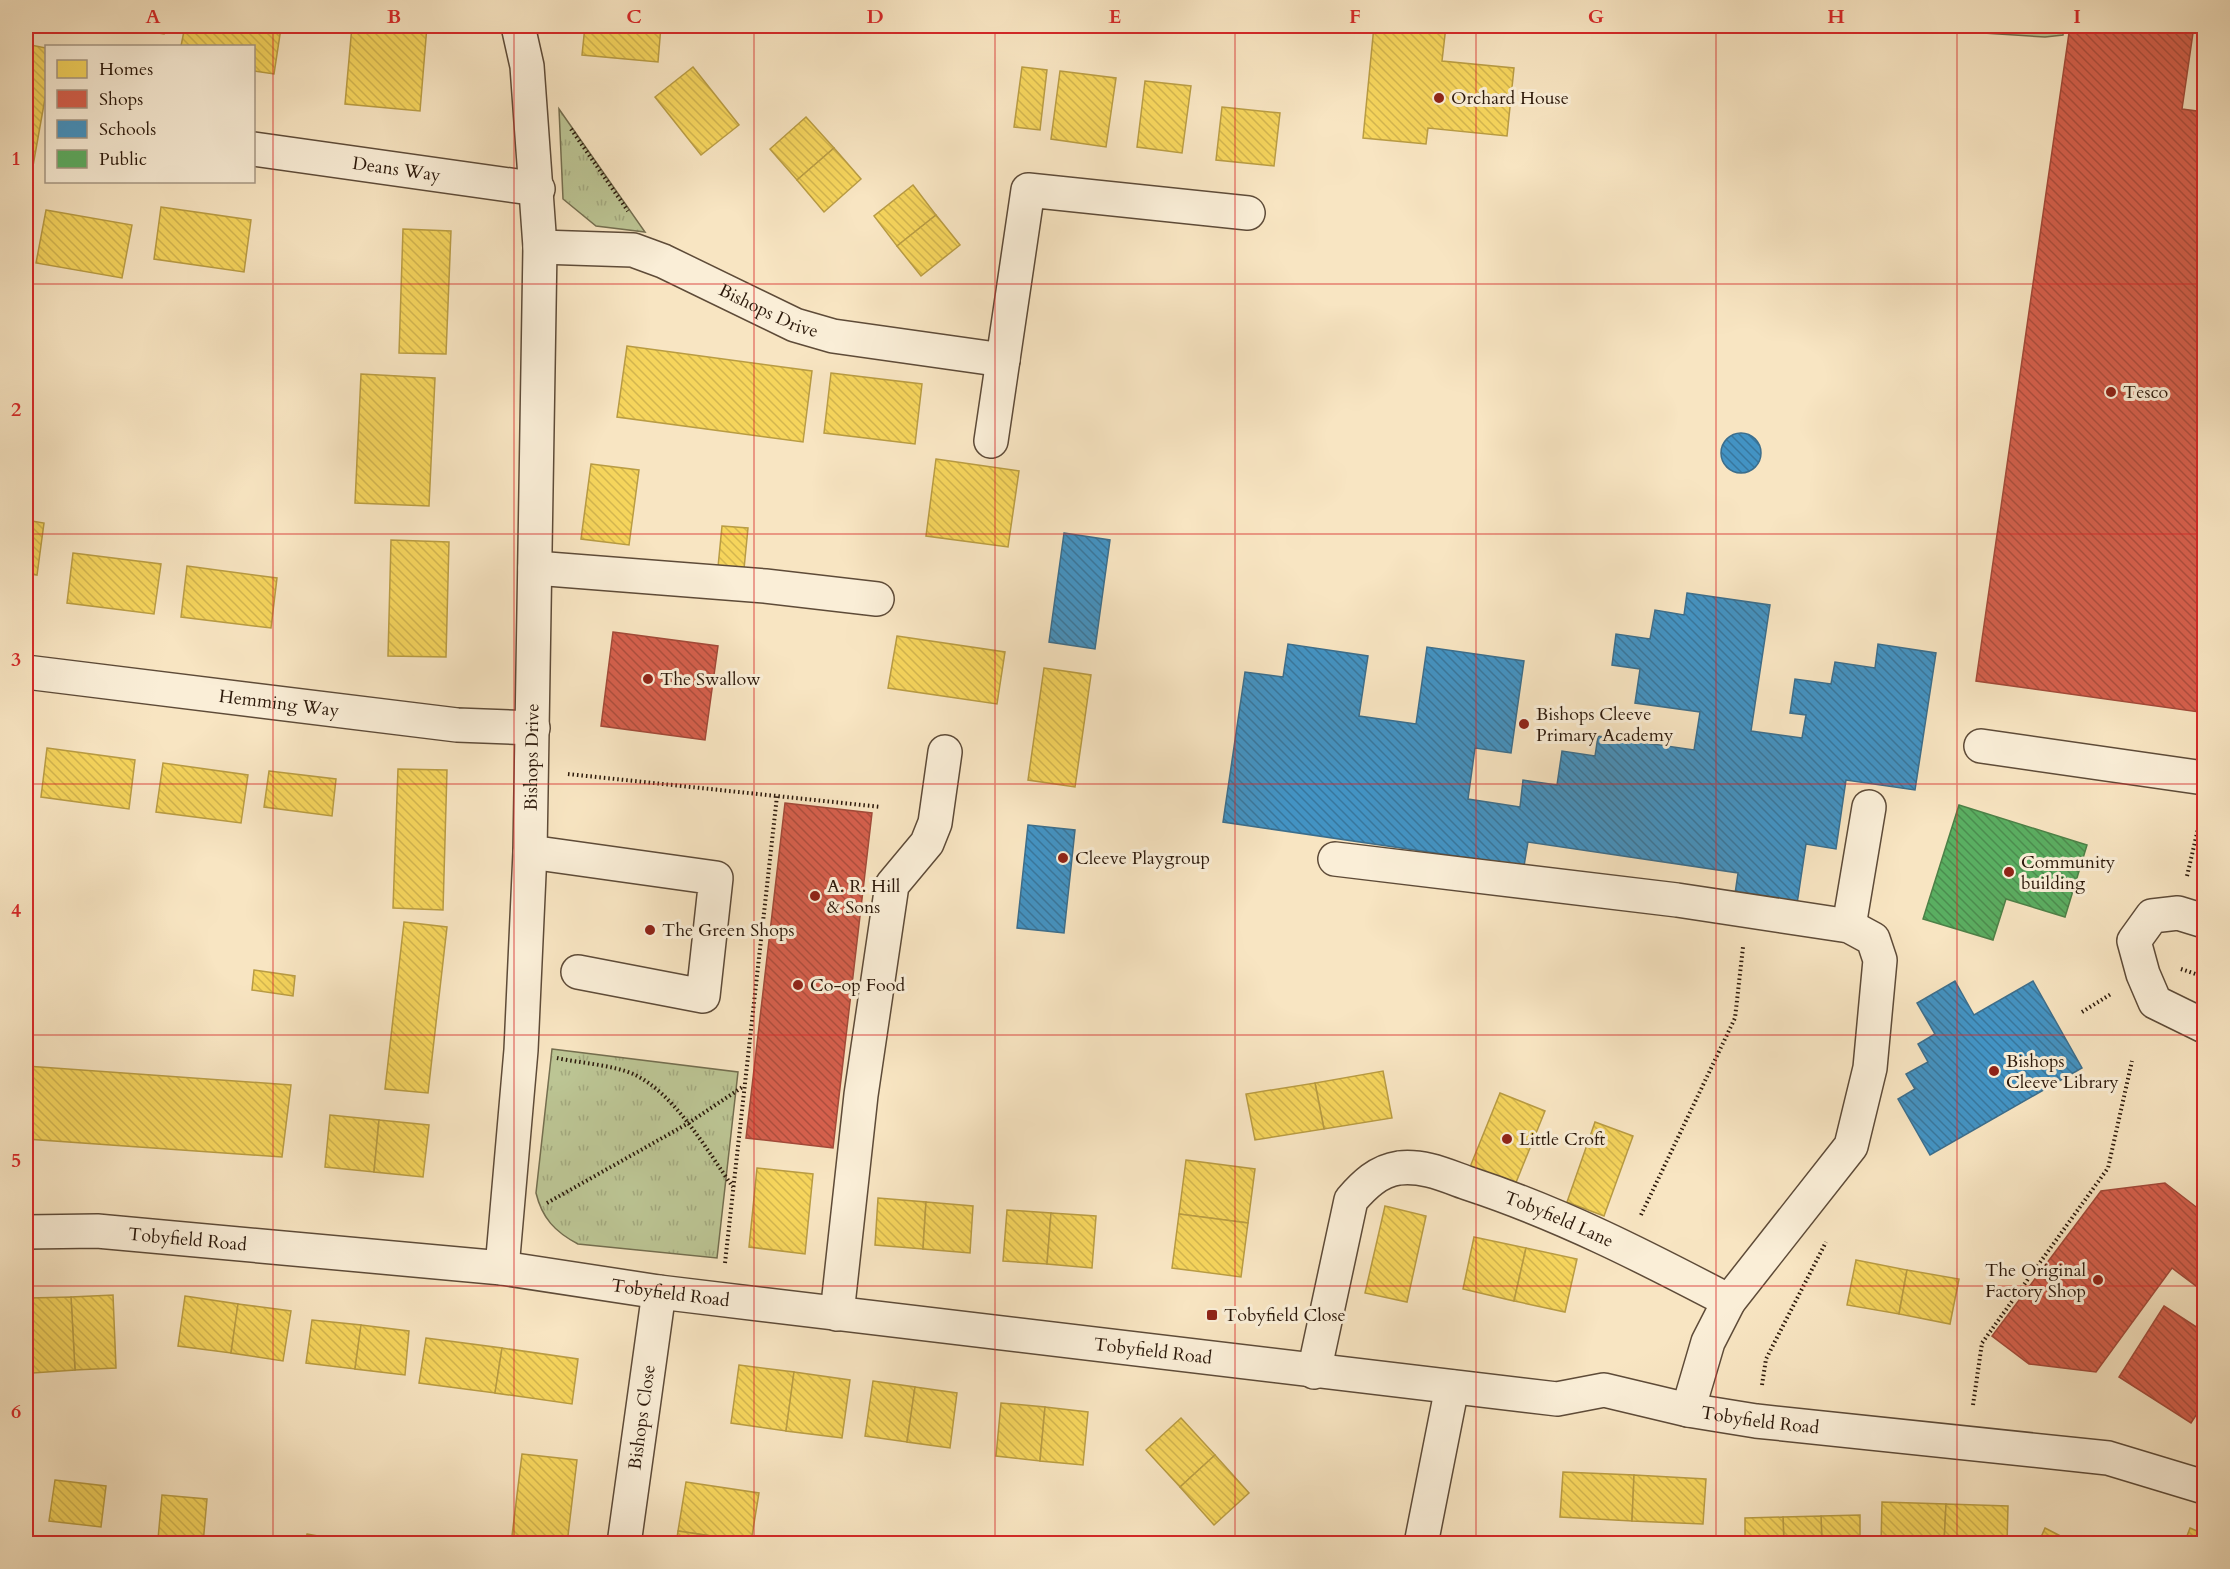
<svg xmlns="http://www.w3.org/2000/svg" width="2230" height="1569" viewBox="0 0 2230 1569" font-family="Cardo,serif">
	<defs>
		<pattern id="grass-tufts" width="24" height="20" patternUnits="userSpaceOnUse" patternTransform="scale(1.5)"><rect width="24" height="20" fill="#bcc594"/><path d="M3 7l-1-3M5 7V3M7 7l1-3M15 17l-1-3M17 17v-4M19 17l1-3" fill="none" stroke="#a2a87e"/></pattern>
		<pattern id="homes-back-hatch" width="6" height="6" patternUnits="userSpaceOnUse" patternTransform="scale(1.5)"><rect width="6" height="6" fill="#f6d55c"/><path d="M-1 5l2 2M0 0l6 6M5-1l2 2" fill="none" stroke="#d3b64f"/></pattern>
		<pattern id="shops-back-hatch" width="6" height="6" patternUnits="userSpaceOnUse" patternTransform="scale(1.5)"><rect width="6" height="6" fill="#d6604d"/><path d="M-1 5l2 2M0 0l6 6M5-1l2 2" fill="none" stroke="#ae4e3e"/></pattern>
		<pattern id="schools-back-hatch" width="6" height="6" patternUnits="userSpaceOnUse" patternTransform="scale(1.5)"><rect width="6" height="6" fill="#4393c3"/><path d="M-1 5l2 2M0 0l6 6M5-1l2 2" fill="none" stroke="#38779d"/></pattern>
		<pattern id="public-back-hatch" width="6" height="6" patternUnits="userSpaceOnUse" patternTransform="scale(1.5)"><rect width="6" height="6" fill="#5aae61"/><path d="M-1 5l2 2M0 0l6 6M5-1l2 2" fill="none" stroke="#4b8d4e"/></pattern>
	</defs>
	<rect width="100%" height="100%" fill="#f8e5c2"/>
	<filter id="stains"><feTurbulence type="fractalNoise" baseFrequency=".00333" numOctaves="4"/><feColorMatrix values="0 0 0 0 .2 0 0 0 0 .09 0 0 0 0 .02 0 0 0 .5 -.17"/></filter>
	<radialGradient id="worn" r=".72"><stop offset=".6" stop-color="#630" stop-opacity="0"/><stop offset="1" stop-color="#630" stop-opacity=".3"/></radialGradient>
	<g fill="url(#grass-tufts)" stroke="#746e4f" stroke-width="1.5">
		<path d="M559,109L645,232L596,226L563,199Z"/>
		<path d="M552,1049L738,1072L717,1258L578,1244C555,1232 542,1218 536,1193Z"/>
	</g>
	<path fill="#bcc594" stroke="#746e4f" stroke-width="1.5" d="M1873,26H2064L2063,35L2045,37Z"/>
	<g fill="url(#homes-back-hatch)" stroke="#b99c43" stroke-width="1.5">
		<path d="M115,26H165L164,34Z"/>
		<path d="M185,26H261L281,28L274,74L254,71V46H181Z"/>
		<path d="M352,26H427L420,111L345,104Z"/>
		<path d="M585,26H661L658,62L582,55Z"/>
		<path d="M1374,26H1446L1442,61L1514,68L1507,136L1428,128L1426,144L1363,138Z"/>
		<path d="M26,44L46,48V93L33,166L26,165Z"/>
		<path d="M693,67L739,125L701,155L655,97Z"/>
		<path d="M1022,67L1047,70L1040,130L1014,127Z"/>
		<path d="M1060,71L1116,78L1106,147L1051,139Z"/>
		<path d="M1145,81L1191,86L1182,153L1137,147Z"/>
		<path d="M1222,107L1280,113L1274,166L1216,160Z"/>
		<path d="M806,117L834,148L797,180L770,149Z"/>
		<path d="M834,148L861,179L824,212L797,180Z"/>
		<path d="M913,185L936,215L897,246L874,216Z"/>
		<path d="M161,207L251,220L244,272L154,259Z"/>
		<path d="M46,210L132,225L122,278L36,263Z"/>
		<path d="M936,215L960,245L921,276L897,246Z"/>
		<path d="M403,229L451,231L446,354L399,353Z"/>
		<path d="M627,346L812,371L803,442L617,417Z"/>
		<path d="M831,373L922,384L915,444L824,433Z"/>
		<path d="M361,374L435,378L429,506L355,503Z"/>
		<path d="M936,459L1019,471L1008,547L926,536Z"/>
		<path d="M591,464L639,470L629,545L581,539Z"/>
		<path d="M26,520L44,523L37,575L26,573Z"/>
		<path d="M722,526L748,528L744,569L718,567Z"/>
		<path d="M391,540L449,542L446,657L388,656Z"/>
		<path d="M73,553L161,564L154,614L67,603Z"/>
		<path d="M187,566L277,578L271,628L181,617Z"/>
		<path d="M897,636L1005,652L997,704L888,688Z"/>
		<path d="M1044,668L1091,675L1075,787L1028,780Z"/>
		<path d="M47,748L135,760L129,809L41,797Z"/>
		<path d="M163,763L248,775L241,823L156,812Z"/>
		<path d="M398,769L447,770L443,910L393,908Z"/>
		<path d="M269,771L336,779L332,816L264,807Z"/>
		<path d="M404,922L447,927L428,1093L385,1089Z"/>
		<path d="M254,970L295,976L293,996L252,990Z"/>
		<path d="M26,1066L291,1085L282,1157L26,1139Z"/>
		<path d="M1383,1071L1392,1118L1324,1129L1315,1083Z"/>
		<path d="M1315,1083L1324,1129L1255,1140L1246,1094Z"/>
		<path d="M1500,1093L1545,1111L1515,1185L1470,1167Z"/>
		<path d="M330,1115L379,1120L374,1172L325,1167Z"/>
		<path d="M379,1120L429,1125L423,1177L374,1172Z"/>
		<path d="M1595,1122L1633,1136L1604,1216L1567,1202Z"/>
		<path d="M1186,1160L1255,1169L1248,1223L1179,1214Z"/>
		<path d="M757,1168L813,1174L805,1254L749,1247Z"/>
		<path d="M878,1198L926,1202L923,1249L875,1245Z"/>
		<path d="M926,1202L973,1206L970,1253L923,1249Z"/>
		<path d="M1385,1206L1426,1216L1407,1302L1365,1293Z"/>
		<path d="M1007,1210L1051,1213L1047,1264L1003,1261Z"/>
		<path d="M1051,1213L1096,1216L1092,1268L1047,1264Z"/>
		<path d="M1179,1214L1248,1223L1241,1277L1172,1268Z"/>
		<path d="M1474,1237L1526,1248L1514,1301L1463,1289Z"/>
		<path d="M1526,1248L1577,1259L1565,1312L1514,1301Z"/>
		<path d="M1856,1260L1907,1270L1899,1314L1847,1305Z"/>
		<path d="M1907,1270L1959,1279L1950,1324L1899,1314Z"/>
		<path d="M113,1295L116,1368L75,1370L71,1297Z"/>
		<path d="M185,1296L238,1304L231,1353L178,1346Z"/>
		<path d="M71,1297L75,1370L33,1373L29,1298Z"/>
		<path d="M29,1298L33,1373H26V1299Z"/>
		<path d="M238,1304L291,1311L283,1361L231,1353Z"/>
		<path d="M312,1320L361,1325L355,1369L306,1363Z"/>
		<path d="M361,1325L409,1331L405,1375L355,1369Z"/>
		<path d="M426,1338L502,1348L495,1393L419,1383Z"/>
		<path d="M502,1348L578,1359L572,1404L495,1393Z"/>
		<path d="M739,1365L794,1372L786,1431L731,1423Z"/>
		<path d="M794,1372L850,1380L842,1438L786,1431Z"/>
		<path d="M873,1381L915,1387L907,1442L865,1436Z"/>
		<path d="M915,1387L957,1393L950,1448L907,1442Z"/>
		<path d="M1001,1403L1045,1407L1040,1461L996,1456Z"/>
		<path d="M1045,1407L1088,1412L1083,1465L1040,1461Z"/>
		<path d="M1181,1418L1215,1455L1180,1487L1146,1450Z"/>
		<path d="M522,1454L577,1460L567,1544H511Z"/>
		<path d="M1215,1455L1249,1493L1214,1525L1180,1487Z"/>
		<path d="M1563,1472L1634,1475L1632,1521L1560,1517Z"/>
		<path d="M1634,1475L1706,1479L1703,1524L1632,1521Z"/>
		<path d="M55,1480L106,1486L101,1527L49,1521Z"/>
		<path d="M686,1482L759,1493L751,1542L678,1531Z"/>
		<path d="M162,1495L207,1499L203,1544L158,1539Z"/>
		<path d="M1882,1502L1946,1504L1944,1544H1881Z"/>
		<path d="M1946,1504L2008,1506L2007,1544H1944Z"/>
		<path d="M1860,1515V1544H1822L1821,1516Z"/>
		<path d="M1821,1516L1822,1544H1784L1783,1517Z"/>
		<path d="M1783,1517L1784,1544H1745V1518Z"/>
		<path d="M2045,1528L2076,1544H2038Z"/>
		<path d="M2190,1528L2204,1534V1544H2184Z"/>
		<path d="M678,1531L751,1542V1544H676Z"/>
		<path d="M307,1534L362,1544H305Z"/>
		<path d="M1495,1537L1521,1544H1494Z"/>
	</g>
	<g fill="url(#shops-back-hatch)" stroke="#a34a39" stroke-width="1.5">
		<path d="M2070,26H2194L2182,109L2204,112V671L2199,712L1976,681Z"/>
		<path d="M613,632L718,646L705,740L601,726Z"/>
		<path d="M785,803L872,813L833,1148L746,1138Z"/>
		<path d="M2165,1183L2204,1213V1292L2172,1268L2096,1372L2029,1364L1992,1336L2101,1191Z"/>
		<path d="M2164,1306L2204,1332V1403L2191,1423L2119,1377Z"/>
	</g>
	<g fill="url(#schools-back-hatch)" stroke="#3c6e8c" stroke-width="1.5">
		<circle cx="1741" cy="453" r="20"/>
		<path d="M1064,533L1110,540L1095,649L1049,642Z"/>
		<path d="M1687,593L1770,605L1751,731L1802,738L1806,715L1790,713L1795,679L1831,684L1835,662L1875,668L1878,644L1936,653L1915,790L1846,780L1836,849L1806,844L1797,904L1735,894L1738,873L1528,842L1524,866L1223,822L1245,672L1283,677L1288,644L1368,656L1359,716L1416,724L1427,647L1524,661L1511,753L1475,748L1468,799L1520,807L1523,780L1557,785L1562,751L1595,756L1598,736L1694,750L1700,712L1635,703L1640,669L1612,665L1616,634L1650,639L1655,610L1684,615Z"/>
		<path d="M1028,825L1075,830L1064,933L1017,928Z"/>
		<path d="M1955,981L1974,1015L2033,981L2082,1068L1930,1155L1898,1099L1915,1089L1906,1074L1928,1062L1918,1044L1935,1034L1917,1003Z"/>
	</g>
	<path fill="url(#public-back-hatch)" stroke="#4c8147" stroke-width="1.5" d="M1959,805L2087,845L2065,917L2006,899L1993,940L1923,919Z"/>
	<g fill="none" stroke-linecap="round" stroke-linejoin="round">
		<g stroke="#5e4b38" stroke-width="36">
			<g id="minor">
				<path id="s1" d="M254,149L538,189"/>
				<path id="s2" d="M540,247L633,250L663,261L795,325L833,336L1003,360"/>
				<path d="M991,441L1028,190L1248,213"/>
				<path d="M535,568L765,586L877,599"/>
				<path id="s3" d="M26,672L457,725L533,728"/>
				<path d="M1981,746L2204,778"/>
				<path d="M530,852L716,878L703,996L578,972"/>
				<path d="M1335,859L1677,900L1849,926L1873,939L1880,960L1870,1068L1851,1146L1729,1301L1708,1342L1688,1410"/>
				<path d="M2204,921L2178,913L2152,916L2134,941L2143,974L2155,1002L2204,1026"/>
				<path d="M1849,926L1869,807"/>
				<path id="s4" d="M26,1232L97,1231L502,1268L659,1292L1557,1399L1604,1390L1688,1410L1756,1421L2108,1458L2204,1487"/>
				<path id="s5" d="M502,1268L521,1050L530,852L540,247L527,66L518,26"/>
				<path d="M837,1314L861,1095L892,885L927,843L935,823L945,752"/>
				<path id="s6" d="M1314,1372L1351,1200C1364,1185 1378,1171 1399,1168C1424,1165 1447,1176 1470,1184C1561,1214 1645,1257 1729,1301"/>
				<path id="s7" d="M624,1544L659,1292"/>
				<path d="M1421,1544L1452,1387"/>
			</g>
		</g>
		<g stroke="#2b180a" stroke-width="4" stroke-dasharray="1.5 3" stroke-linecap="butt">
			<path d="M571,129L628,211"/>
			<path d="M568,774L881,807"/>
			<path d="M2187,876L2201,816"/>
			<path d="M2181,969L2204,977"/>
			<path d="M2082,1012L2111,994"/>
			<path d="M557,1058C580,1063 613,1065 633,1074C674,1092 708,1152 733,1187"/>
			<path d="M547,1203L687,1124L744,1086"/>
			<path d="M1641,1215L1735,1018L1743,947"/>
			<path d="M725,1263L777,796"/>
			<path d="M1762,1385L1766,1359L1826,1242"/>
			<path d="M1973,1405L1982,1343L2108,1168L2132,1061"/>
		</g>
		<use href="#minor" stroke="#faeed7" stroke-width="33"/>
	</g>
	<path fill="none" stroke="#d62828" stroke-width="1.5" stroke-opacity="0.55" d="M273,26V1544M514,26V1544M754,26V1544M995,26V1544M1235,26V1544M1476,26V1544M1716,26V1544M1957,26V1544M26,284H2204M26,534H2204M26,784H2204M26,1035H2204M26,1286H2204"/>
	<g fill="#8f2418" stroke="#faeed7" stroke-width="2">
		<circle cx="1439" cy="98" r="6"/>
		<circle cx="2111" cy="392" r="6"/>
		<circle cx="648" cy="679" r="6"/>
		<circle cx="1524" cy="724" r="6"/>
		<circle cx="1063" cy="858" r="6"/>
		<circle cx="2009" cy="872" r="6"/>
		<circle cx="815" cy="896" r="6"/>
		<circle cx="650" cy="930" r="6"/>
		<circle cx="798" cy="985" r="6"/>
		<circle cx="1994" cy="1071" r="6"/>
		<circle cx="1507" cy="1139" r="6"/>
		<circle cx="2098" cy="1280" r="6"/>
		<rect x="1206" y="1309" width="12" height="12" rx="3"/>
	</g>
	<g text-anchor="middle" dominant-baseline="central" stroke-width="6" stroke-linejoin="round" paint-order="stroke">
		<g font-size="18" fill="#2b180a" stroke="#faeed7" text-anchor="start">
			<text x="1451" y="98">Orchard House</text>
			<text x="2123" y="392">Tesco</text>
			<text x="660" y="679">The Swallow</text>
			<text x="1536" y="714">Bishops Cleeve<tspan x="1536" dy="21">Primary Academy</tspan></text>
			<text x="1075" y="858">Cleeve Playgroup</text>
			<text x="2021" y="862">Community<tspan x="2021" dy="21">building</tspan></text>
			<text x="827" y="886">A. R. Hill<tspan x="827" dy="21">&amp; Sons</tspan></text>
			<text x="662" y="930">The Green Shops</text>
			<text x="810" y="985">Co-op Food</text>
			<text x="2006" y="1061">Bishops<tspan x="2006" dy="21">Cleeve Library</tspan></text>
			<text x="1519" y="1139">Little Croft</text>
			<text x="2086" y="1270" text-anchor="end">The Original<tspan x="2086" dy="21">Factory Shop</tspan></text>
			<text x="1224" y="1315">Tobyfield Close</text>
		</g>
		<g font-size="18" fill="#2b180a" stroke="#faeed7">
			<text stroke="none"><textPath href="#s1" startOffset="144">Deans Way</textPath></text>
			<text stroke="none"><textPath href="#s2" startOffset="242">Bishops Drive</textPath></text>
			<text stroke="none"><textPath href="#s3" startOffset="255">Hemming Way</textPath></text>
			<text stroke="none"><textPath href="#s5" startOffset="512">Bishops Drive</textPath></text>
			<text stroke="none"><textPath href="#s6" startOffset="404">Tobyfield Lane</textPath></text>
			<text stroke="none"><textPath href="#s4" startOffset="162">Tobyfield Road</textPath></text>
			<text stroke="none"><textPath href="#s4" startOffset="648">Tobyfield Road</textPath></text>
			<text stroke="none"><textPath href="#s4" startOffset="1134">Tobyfield Road</textPath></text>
			<text stroke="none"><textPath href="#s7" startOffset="128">Bishops Close</textPath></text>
			<text stroke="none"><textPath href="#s4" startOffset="1748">Tobyfield Road</textPath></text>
		</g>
	</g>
	<rect width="2230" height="1569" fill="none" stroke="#f8e5c2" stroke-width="66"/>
	<rect x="45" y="45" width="210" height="138" fill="#faeed7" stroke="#a79885" stroke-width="1.5"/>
	<rect x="57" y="60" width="30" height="18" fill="#f6d55c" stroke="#a79885" stroke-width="1.5"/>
	<text x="99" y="75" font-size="18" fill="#2b180a">Homes</text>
	<rect x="57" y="90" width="30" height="18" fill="#d6604d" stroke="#a79885" stroke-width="1.5"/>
	<text x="99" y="105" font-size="18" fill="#2b180a">Shops</text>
	<rect x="57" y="120" width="30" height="18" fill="#4393c3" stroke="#a79885" stroke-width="1.5"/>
	<text x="99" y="135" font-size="18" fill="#2b180a">Schools</text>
	<rect x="57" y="150" width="30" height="18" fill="#5aae61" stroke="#a79885" stroke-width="1.5"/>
	<text x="99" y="165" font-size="18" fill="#2b180a">Public</text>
	<rect x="33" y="33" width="2164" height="1503" fill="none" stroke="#d62828" stroke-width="2"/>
	<g font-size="20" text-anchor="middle" font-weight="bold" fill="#d62828">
		<text x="153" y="23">A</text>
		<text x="394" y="23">B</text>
		<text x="634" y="23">C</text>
		<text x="875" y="23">D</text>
		<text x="1115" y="23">E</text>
		<text x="1355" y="23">F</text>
		<text x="1596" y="23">G</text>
		<text x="1836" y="23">H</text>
		<text x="2077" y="23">I</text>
		<text x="16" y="165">1</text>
		<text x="16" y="416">2</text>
		<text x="16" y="666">3</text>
		<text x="16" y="917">4</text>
		<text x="16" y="1167">5</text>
		<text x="16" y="1418">6</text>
	</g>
	<rect width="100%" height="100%" filter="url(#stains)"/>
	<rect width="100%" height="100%" fill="url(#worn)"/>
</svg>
